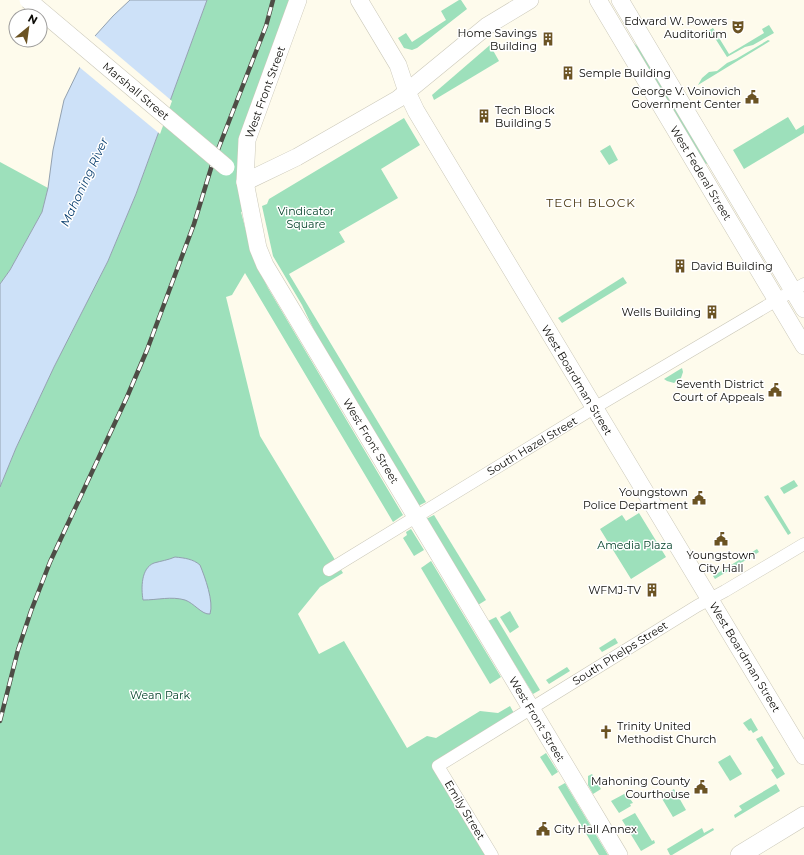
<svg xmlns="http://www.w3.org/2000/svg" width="804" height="855" viewBox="0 0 804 855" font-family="Montserrat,sans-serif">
	<rect width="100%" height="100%" fill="#fefbec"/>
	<g fill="#9de0bb">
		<path d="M207,0H298L247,140L250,209L241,212L253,257L268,288L403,515L393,522L245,273L232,295L226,297L260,436L343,573L320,587L298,614L319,654L344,641L407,748L427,736L436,738L480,711L498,713L510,706L516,717L438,766L492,855H0V487L16,448L54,367L108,261L136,194Z"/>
		<path d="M459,0H461L467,9L417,48L412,50L404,48L398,38L406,33L412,42L446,20L441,11Z"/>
		<path d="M769,25L774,33L753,45L745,47L727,57L713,35H710L708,31L713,28L729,54L764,33L762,29Z"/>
		<path d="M630,40L642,50L709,163L708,164L703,163Z"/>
		<path d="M768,40L770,41L698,85L702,78L709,72L717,71L727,63L736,59Z"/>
		<path d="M490,45L499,61L434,100L432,95Z"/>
		<path d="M788,117L796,130L804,125V133L744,169L733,150Z"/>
		<path d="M404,118L420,145L381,169L398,198L339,232L345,242L289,274L426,502L418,506L324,351L302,305L273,256L262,206L267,204L269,199Z"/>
		<path d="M610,145L618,160L609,165L600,151Z"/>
		<path d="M0,162L48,188L42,212L10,270L0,284Z"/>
		<path d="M623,277L627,283L562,323L558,318Z"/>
		<path d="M682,368L683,372L681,378L674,383L667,381L664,379Z"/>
		<path d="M794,480L798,486L784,494L780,488Z"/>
		<path d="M768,495L791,533L788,535L764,497Z"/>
		<path d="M639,513L666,557L631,579L600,529L622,515L626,521Z"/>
		<path d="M434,515L486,600L478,605L426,519Z"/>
		<path d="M411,529L424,550L414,556L403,538L407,535L406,532Z"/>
		<path d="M757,549L759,552L715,579L713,576Z"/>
		<path d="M431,561L501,677L490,684L421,568Z"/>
		<path d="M510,611L519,627L510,633L500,617Z"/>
		<path d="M496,617L540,690L533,694L488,621Z"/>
		<path d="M615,638L618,643L602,652L599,648Z"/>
		<path d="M567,667L570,671L549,684L546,680Z"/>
		<path d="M751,718L758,730L753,733L751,730L749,731L743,723Z"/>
		<path d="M762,736L785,774L777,779L771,770L774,768L756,739Z"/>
		<path d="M546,753L558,772L552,776L540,757Z"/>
		<path d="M730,755L742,774L730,781L718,762Z"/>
		<path d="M592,774L601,789L593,794L588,785V776Z"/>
		<path d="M565,783L608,855H599L558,787Z"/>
		<path d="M776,784L780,791L735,818L734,815L742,810L739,806Z"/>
		<path d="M674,789L686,810L673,817L661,797Z"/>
		<path d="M626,793L633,803L630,804L631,806L619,813L611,801Z"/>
		<path d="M635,813L652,841L654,840L655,843L641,851L622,820Z"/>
		<path d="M702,828L704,833L713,828L714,830L672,855H670L667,849Z"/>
	</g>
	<g fill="#cde1f8" stroke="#93a1b0">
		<path d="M130,0H207L136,194L108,261L54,367L16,448L0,487V284L10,270L42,212L48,188L53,150L64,100L95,36L113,16Z"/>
		<path d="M175,557C185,558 193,559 200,565C205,577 214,602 210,614C202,615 194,603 185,600C171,596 158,600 143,600C141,588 141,568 154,563C161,561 168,560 175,557Z"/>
	</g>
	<path fill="#fefbec" d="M94,35L172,101L160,134L78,66Z"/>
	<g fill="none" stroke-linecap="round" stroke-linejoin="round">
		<g stroke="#ccc9ba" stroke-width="13">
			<g id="street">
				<path d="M329,570L594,408L804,284"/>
				<path d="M492,855L438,766L697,606L725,591L804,544"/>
			</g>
		</g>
		<g stroke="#ccc9ba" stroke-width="18">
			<g id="secondary">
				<path d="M298,0L247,140L245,182L258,248L265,265L619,855"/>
				<path d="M359,0L398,65L407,92L416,111L804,756"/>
				<path d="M598,0L804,346"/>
				<path d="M620,0L804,309"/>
				<path d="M245,182L297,157L398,99L487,26L530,0"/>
			</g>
		</g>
		<g stroke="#ccc9ba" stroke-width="20">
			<path id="primary" d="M740,855L804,816"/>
		</g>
		<use href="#street" stroke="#fff" stroke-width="12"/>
		<use href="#secondary" stroke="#fff" stroke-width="17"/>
		<use href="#primary" stroke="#fff" stroke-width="19"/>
		<g stroke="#4e4d46" stroke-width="4.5">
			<path id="rail" d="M0,721L18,650L31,611L50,562L127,397L147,350L194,224L212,165L266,26L273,0"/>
		</g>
		<use href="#rail" stroke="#fff" stroke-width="3" stroke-dasharray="9" stroke-linecap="butt"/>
		<g stroke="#ccc9ba" stroke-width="18" stroke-linecap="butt">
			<path id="secondary-bridge" d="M28,0L226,167"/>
		</g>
		<use href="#secondary-bridge" stroke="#fff" stroke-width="17"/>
	</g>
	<defs>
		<g id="theatre-bare" transform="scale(1.08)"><path d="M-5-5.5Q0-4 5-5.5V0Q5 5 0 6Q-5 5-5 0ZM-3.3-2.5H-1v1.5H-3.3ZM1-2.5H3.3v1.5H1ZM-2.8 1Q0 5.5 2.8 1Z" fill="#6b5323" stroke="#fff" stroke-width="2.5" paint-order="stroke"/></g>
		<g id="building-bare" transform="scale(1.08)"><path d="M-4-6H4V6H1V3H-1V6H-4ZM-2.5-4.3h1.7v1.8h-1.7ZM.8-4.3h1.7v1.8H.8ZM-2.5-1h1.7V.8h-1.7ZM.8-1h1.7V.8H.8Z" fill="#6b5323" stroke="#fff" stroke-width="2.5" paint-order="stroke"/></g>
		<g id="civic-bare" transform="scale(1.08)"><path d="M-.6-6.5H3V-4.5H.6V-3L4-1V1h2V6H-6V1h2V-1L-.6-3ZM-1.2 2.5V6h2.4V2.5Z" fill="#6b5323" stroke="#fff" stroke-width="2.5" paint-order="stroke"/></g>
		<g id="church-bare" transform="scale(1.08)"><path d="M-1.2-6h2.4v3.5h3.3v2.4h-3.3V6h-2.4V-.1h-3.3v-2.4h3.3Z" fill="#6b5323" stroke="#fff" stroke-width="2.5" paint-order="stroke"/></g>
	</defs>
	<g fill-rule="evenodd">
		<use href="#theatre-bare" x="738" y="27"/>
		<use href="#building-bare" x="548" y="39"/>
		<use href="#building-bare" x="568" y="73"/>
		<use href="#civic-bare" x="752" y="97"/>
		<use href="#building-bare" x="484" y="116"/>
		<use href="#building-bare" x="680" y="266"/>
		<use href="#building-bare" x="712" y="312"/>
		<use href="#civic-bare" x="775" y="390"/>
		<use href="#civic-bare" x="699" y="498"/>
		<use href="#civic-bare" x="721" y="539"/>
		<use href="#building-bare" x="652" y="590"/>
		<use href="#church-bare" x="606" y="732"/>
		<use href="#civic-bare" x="701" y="787"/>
		<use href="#civic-bare" x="543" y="829"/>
	</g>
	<g text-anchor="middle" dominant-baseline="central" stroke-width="3" stroke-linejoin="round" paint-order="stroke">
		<g font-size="11" fill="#0c0b07" stroke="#fff" text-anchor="end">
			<text x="727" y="21">Edward W. Powers<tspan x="727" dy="13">Auditorium</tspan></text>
			<text x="537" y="33">Home Savings<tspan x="537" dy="13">Building</tspan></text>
			<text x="579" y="73" text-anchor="start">Semple Building</text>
			<text x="741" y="91">George V. Voinovich<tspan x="741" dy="13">Government Center</tspan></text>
			<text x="495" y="110" text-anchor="start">Tech Block<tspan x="495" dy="13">Building 5</tspan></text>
			<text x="691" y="266" text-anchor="start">David Building</text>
			<text x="701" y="312">Wells Building</text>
			<text x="764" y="384">Seventh District<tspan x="764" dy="13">Court of Appeals</tspan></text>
			<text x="688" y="492">Youngstown<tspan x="688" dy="13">Police Department</tspan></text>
			<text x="721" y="555" text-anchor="middle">Youngstown<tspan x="721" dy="13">City Hall</tspan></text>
			<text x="641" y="590">WFMJ-TV</text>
			<text x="617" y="726" text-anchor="start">Trinity United<tspan x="617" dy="13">Methodist Church</tspan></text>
			<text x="690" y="781">Mahoning County<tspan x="690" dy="13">Courthouse</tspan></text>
			<text x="554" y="829" text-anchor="start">City Hall Annex</text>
		</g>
		<g font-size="11" fill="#0c0b07" stroke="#fff">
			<text transform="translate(136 91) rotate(40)">Marshall Street</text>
			<text transform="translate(265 92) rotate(-70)">West Front Street</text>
			<text transform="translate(701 173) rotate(59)">West Federal Street</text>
			<text transform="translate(577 380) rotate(59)">West Boardman Street</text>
			<text transform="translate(371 441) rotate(59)">West Front Street</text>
			<text transform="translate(532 446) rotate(-31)">South Hazel Street</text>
			<text transform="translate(620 653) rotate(-32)">South Phelps Street</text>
			<text transform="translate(745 657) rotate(59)">West Boardman Street</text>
			<text transform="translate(537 719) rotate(59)">West Front Street</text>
			<text transform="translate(465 810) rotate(59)">Emily Street</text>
		</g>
		<g font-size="11" fill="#05432a" stroke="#fff">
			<text x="306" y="211">Vindicator<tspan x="306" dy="13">Square</tspan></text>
			<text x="635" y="545">Amedia Plaza</text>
			<text x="160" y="695">Wean Park</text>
		</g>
		<g font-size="12" font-style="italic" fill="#0b4070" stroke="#fff">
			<text transform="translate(84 182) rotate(-65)">Mahoning River</text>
		</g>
		<g font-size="12" letter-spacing="1" fill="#48350e" stroke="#fff">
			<text x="591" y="202">TECH BLOCK</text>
		</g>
	</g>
	<g transform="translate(28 28) rotate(29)"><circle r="19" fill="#ffffff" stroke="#9e9d9c"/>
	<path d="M0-3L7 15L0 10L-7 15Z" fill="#6b5323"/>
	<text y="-6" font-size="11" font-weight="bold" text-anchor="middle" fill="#0c0b07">N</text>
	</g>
</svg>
